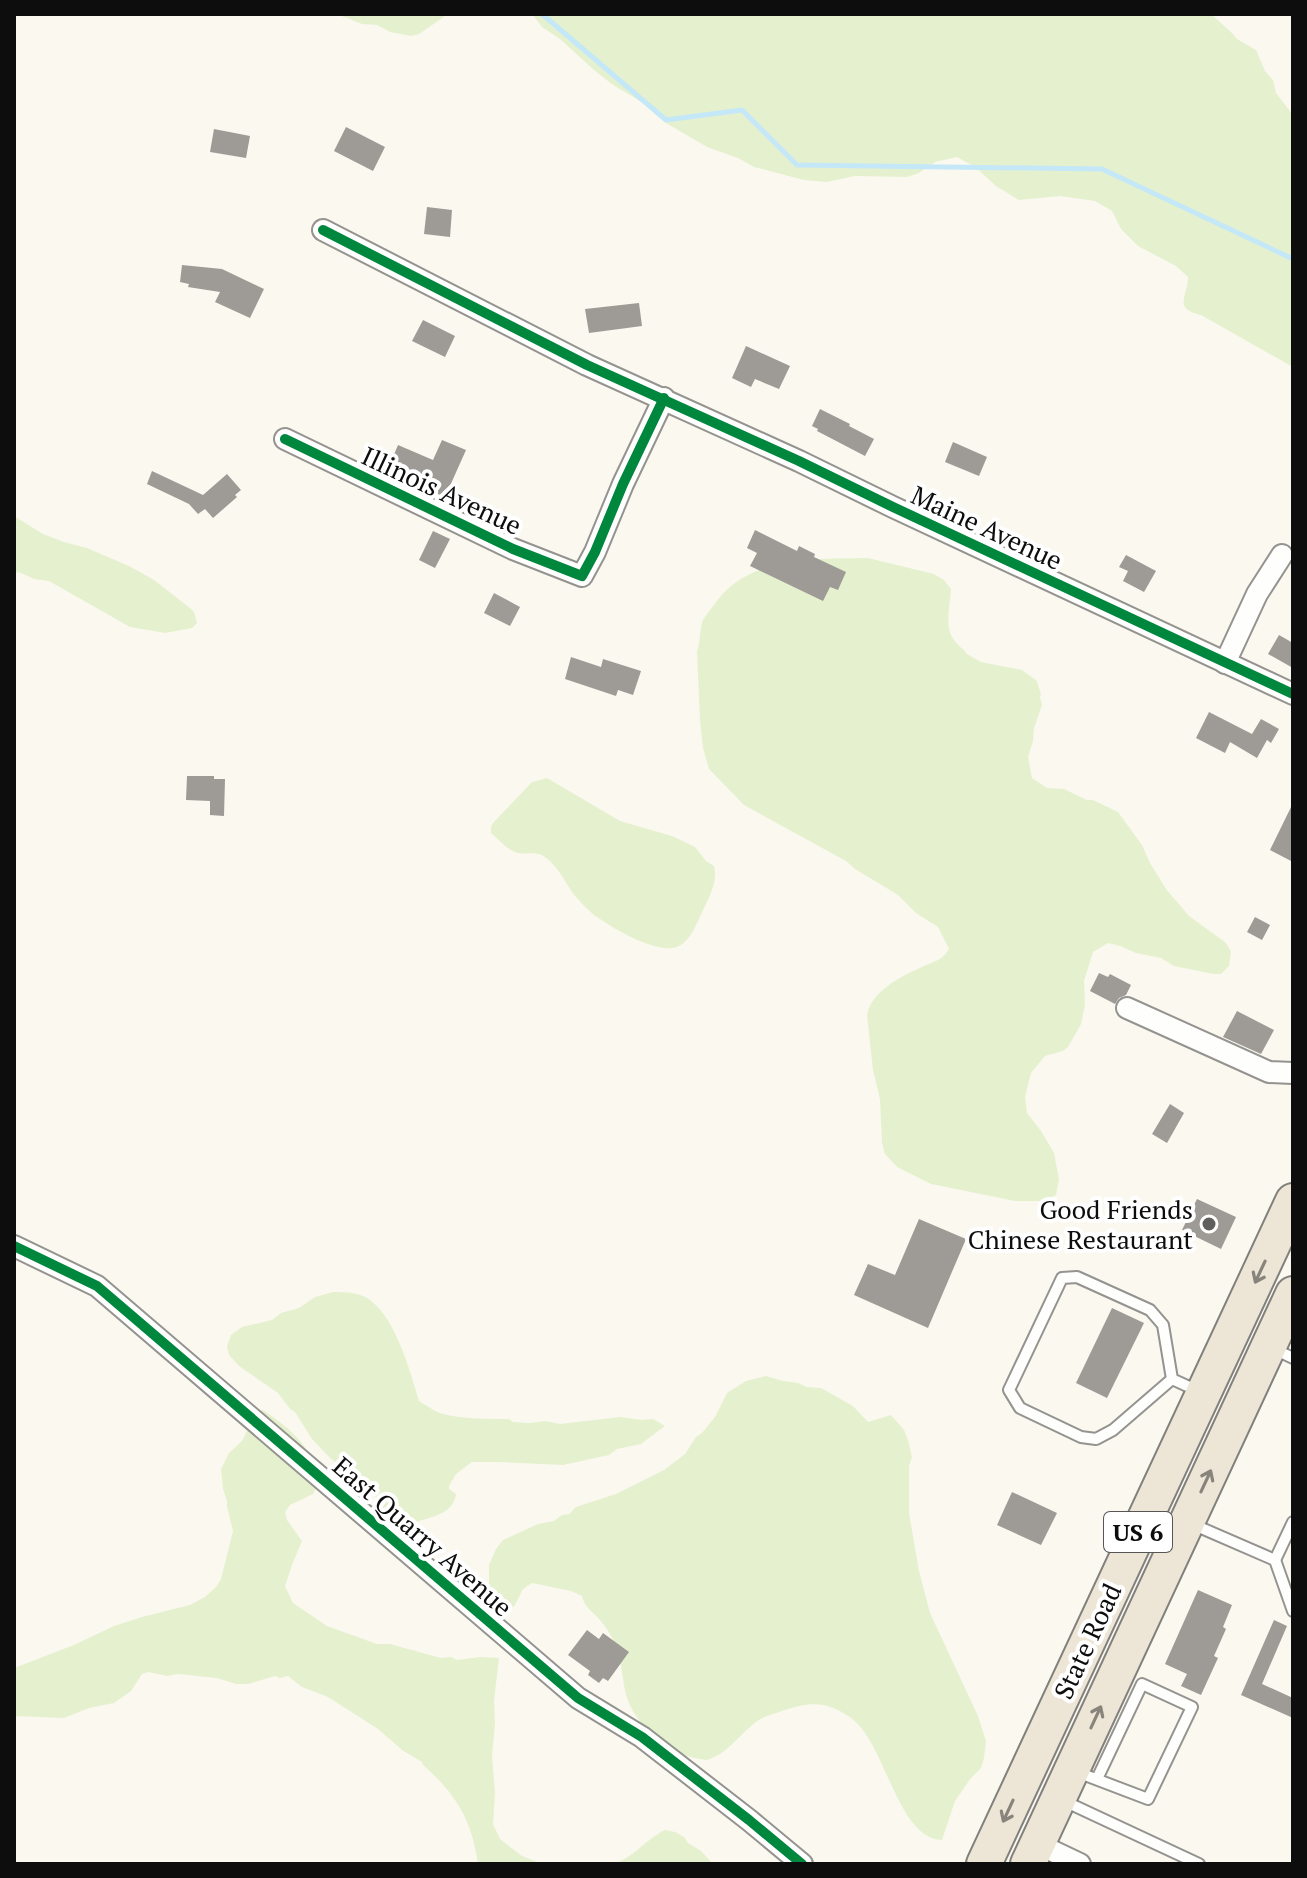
<svg xmlns="http://www.w3.org/2000/svg" width="1307" height="1878" viewBox="0 0 1307 1878" font-family="'PT Serif',serif">
	<rect width="100%" height="100%" fill="#fbf8f0"/>
	<g fill="#e5f1ce">
		<path d="M337,14H448L419,34L411,36L390,32L377,25L362,24Z"/>
		<path d="M532,14H1211L1231,32L1237,39L1256,50L1265,71L1273,80L1276,93L1293,115V367L1201,315C1172,309 1188,296 1188,277L1176,266L1138,246L1121,229L1112,211L1095,201L1060,196L1019,200L996,186L975,167L957,157L935,162L919,173L907,177L855,176L827,182L804,180L754,167L738,158L707,147L666,123L652,108L613,85L594,70L560,39L542,27Z"/>
		<path d="M14,516L43,534L64,542L87,548L129,566L154,580L190,608L194,612L197,623L192,628L165,633L130,627L49,581L34,579L21,573L14,572Z"/>
		<path d="M868,558L934,574L944,580L951,589C950,605 944,627 954,640C958,646 964,649 967,654L981,662L1022,670L1037,681L1041,694L1040,697L1042,705L1034,728L1033,741L1028,757L1032,778L1047,788L1064,789L1087,800H1093L1118,812L1142,845L1150,863L1166,889L1189,916L1225,942L1231,951L1229,966L1221,974H1213L1174,966L1161,958L1136,953L1120,946L1108,943L1093,952L1084,981L1085,1005L1081,1024L1068,1047L1063,1051L1045,1056L1031,1073L1025,1097L1027,1113L1041,1131L1054,1153L1059,1179L1056,1195L1044,1201H1015L931,1184L897,1167L885,1154L882,1143L880,1099L873,1070L867,1015C872,990 902,976 924,966C935,961 943,960 949,949L938,927L916,913L898,895L855,869L846,861L744,805L709,769L703,748L700,720L697,651C701,641 699,630 703,620C706,615 710,610 714,605C747,555 815,559 868,558Z"/>
		<path d="M547,778L620,821L672,836L685,842L695,847L706,861L714,866C719,884 706,902 699,919C695,928 688,943 677,947C656,954 614,929 597,917C589,912 582,903 575,896C565,883 559,867 545,857C536,850 525,856 515,852C507,849 498,839 491,833V827L493,823L532,782Z"/>
		<path d="M333,1292C346,1292 359,1292 370,1300C396,1319 410,1371 419,1401C426,1405 435,1412 443,1414C464,1419 487,1419 509,1419L513,1422L529,1423L546,1421L560,1424L620,1417L642,1420L653,1419L665,1426L641,1444L617,1449L609,1455L563,1465L500,1462H472L456,1474L449,1486V1489L456,1494C454,1511 437,1516 422,1520C415,1522 411,1526 404,1527L382,1508L376,1497L364,1483L356,1480L352,1473L331,1459L312,1439L295,1412L290,1409L278,1393L239,1366L229,1355L227,1346L231,1335L242,1327L272,1320L281,1313L299,1308L315,1297Z"/>
		<path d="M766,1376L783,1381L798,1383L807,1387L821,1388L853,1406L868,1422L891,1415L904,1430L908,1440L912,1457L909,1466V1513L919,1571L930,1613L978,1716L986,1741L984,1758L981,1768L971,1778L955,1801L942,1840C897,1839 886,1743 851,1718C826,1700 810,1702 782,1711C775,1714 766,1715 759,1720C743,1730 725,1757 706,1760C704,1760 696,1758 694,1758C667,1751 647,1734 633,1711C621,1691 624,1667 616,1646C613,1638 606,1627 600,1620C593,1612 584,1607 582,1596L571,1591L532,1583L523,1589L514,1607L496,1599L489,1586V1565L496,1549L503,1540L538,1524L554,1521L562,1515L569,1514L576,1507L616,1494L664,1470L685,1454L696,1437L702,1433L715,1417L727,1393L746,1381Z"/>
		<path d="M263,1410C293,1431 310,1444 319,1481L313,1494L290,1505L285,1512L287,1520L302,1541L292,1565L285,1586L293,1603L327,1626L377,1644H390L441,1658L451,1657L457,1660L480,1657L499,1658L494,1701L495,1723L492,1757L495,1792L493,1824L500,1839L522,1856L542,1864H478C472,1820 456,1794 423,1765L422,1762L402,1750L378,1729L328,1697L302,1687L288,1676L280,1678L275,1676L248,1684H236L217,1678L178,1674L167,1676L148,1672L142,1674L131,1691L114,1703L89,1708L64,1718L14,1716V1668L74,1645L114,1626L142,1617L190,1605L205,1597L216,1587L221,1579L233,1531L227,1507V1501L223,1489L221,1469L229,1453L242,1441L257,1411Z"/>
		<path d="M665,1830L675,1832L684,1837L688,1843L701,1851L713,1864H613C635,1857 646,1839 665,1830Z"/>
	</g>
	<g fill="none" stroke-linecap="round" stroke-linejoin="round">
		<path stroke="#c4e8f8" stroke-width="5" d="M542,14L666,120L742,110L797,165L1102,169L1293,259"/>
	</g>
	<g fill="#9e9a96">
		<path d="M346,127L385,147L373,171L334,151Z"/>
		<path d="M214,129L250,136L246,158L210,152Z"/>
		<path d="M427,207L452,210L450,237L424,234Z"/>
		<path d="M182,265L222,269L264,289L250,318L215,302L220,292L188,287L189,284L180,282Z"/>
		<path d="M639,303L642,326L589,333L585,309Z"/>
		<path d="M423,320L455,336L445,357L412,341Z"/>
		<path d="M746,346L790,366L779,389L755,379L751,387L732,378Z"/>
		<path d="M820,409L850,424L849,426L874,439L865,456L817,431L818,429L812,426Z"/>
		<path d="M442,440L466,450L445,497L425,489L429,481L390,464L398,445L433,460Z"/>
		<path d="M953,442L987,457L979,476L945,462Z"/>
		<path d="M152,471L203,495L227,474L241,490L235,495L237,497L213,518L205,509L198,514L189,504L147,484Z"/>
		<path d="M755,530L797,551L799,546L815,554L814,557L846,572L838,590L830,587L823,601L750,566L757,553L747,548Z"/>
		<path d="M433,531L450,539L435,568L419,560Z"/>
		<path d="M1126,555L1156,571L1144,592L1123,581L1128,571L1119,567Z"/>
		<path d="M494,593L520,607L510,626L484,613Z"/>
		<path d="M1279,635L1293,643V668L1268,654Z"/>
		<path d="M571,657L601,667L603,659L641,671L633,695L618,690L616,696L565,679Z"/>
		<path d="M1209,712L1252,734L1261,719L1279,729L1271,743L1267,740L1257,758L1230,742L1225,753L1196,738Z"/>
		<path d="M187,776H214V779H225L224,816L210,815V801L186,800Z"/>
		<path d="M1293,803V862L1270,850Z"/>
		<path d="M1255,917L1270,925L1262,940L1247,932Z"/>
		<path d="M1099,973L1108,977L1110,974L1131,985L1126,995L1119,998L1115,1004L1090,991Z"/>
		<path d="M1237,1011L1274,1030L1261,1054L1223,1037Z"/>
		<path d="M1170,1104L1184,1113L1167,1143L1152,1134Z"/>
		<path d="M1197,1199L1236,1217L1221,1249L1182,1230Z"/>
		<path d="M919,1219L966,1239L928,1328L854,1295L868,1264L895,1275Z"/>
		<path d="M1112,1308L1144,1323L1107,1398L1076,1383Z"/>
		<path d="M1012,1492L1057,1513L1041,1545L997,1525Z"/>
		<path d="M1198,1590L1232,1605L1223,1627L1226,1629L1214,1656L1218,1658L1201,1695L1181,1686L1187,1674L1165,1664Z"/>
		<path d="M1274,1620L1287,1626L1262,1684L1293,1698V1718L1241,1695Z"/>
		<path d="M587,1630L599,1639L603,1633L629,1652L608,1681L603,1678L599,1683L588,1675L590,1671L568,1655Z"/>
	</g>
	<g fill="none" stroke-linecap="round" stroke-linejoin="round">
		<g stroke="#94938f" stroke-width="14">
			<g id="lane">
				<path d="M1274,1349L1293,1358"/>
				<path d="M1172,1379L1163,1325L1150,1310L1077,1277L1062,1278L1009,1390L1020,1408L1081,1437L1096,1439L1113,1430L1172,1379L1198,1391"/>
				<path d="M1192,1524L1275,1560L1293,1611"/>
				<path d="M1275,1560L1293,1522"/>
				<path d="M1077,1772L1148,1799L1192,1707L1142,1684L1097,1779"/>
				<path d="M1064,1801L1199,1864"/>
			</g>
		</g>
		<g stroke="#94938f" stroke-width="24">
			<g id="street">
				<path d="M323,230L587,365L799,461L893,507L1293,694"/>
				<path d="M285,439L513,549L582,576L595,552L623,484L664,398"/>
				<path d="M1225,663L1257,594L1282,555"/>
				<path d="M1127,1008L1269,1072L1293,1073"/>
				<path d="M14,1246L97,1286L578,1698L642,1737L749,1820L802,1864"/>
				<path d="M1038,1844L1080,1864"/>
			</g>
		</g>
		<g stroke="#81807c" stroke-width="38">
			<g id="primary">
				<path d="M984,1864L1293,1201"/>
				<path d="M1028,1864L1293,1294"/>
			</g>
		</g>
		<use href="#lane" stroke="#fefefd" stroke-width="10"/>
		<use href="#street" stroke="#fefefd" stroke-width="20"/>
		<use href="#primary" stroke="#ede6d7" stroke-width="34"/>
		<g stroke="#fff" stroke-width="15">
			<g id="cycleway">
				<path d="M323,230L587,365L799,461L893,507L1293,694"/>
				<path d="M285,439L513,549L582,576L595,552L623,484L664,398"/>
				<path d="M14,1246L97,1286L578,1698L642,1737L749,1820L802,1864"/>
			</g>
		</g>
		<use href="#cycleway" stroke="#00873e" stroke-width="10"/>
	</g>
	<defs><path id="oneway-shaft" d="M-6 0H5M1.5-3L5.5 0L1.5 3" fill="none" stroke-width="1.6" stroke-linecap="round" stroke-linejoin="round" transform="scale(2)"/></defs>
	<g stroke="#88847c">
		<use href="#oneway-shaft" transform="translate(1260 1272) rotate(115)"/>
		<use href="#oneway-shaft" transform="translate(1206 1481) rotate(-65)"/>
		<use href="#oneway-shaft" transform="translate(1096 1717) rotate(-65)"/>
		<use href="#oneway-shaft" transform="translate(1008 1811) rotate(115)"/>
	</g>
	<circle fill="#605f5c" stroke="#fff" stroke-width="3" cx="1209" cy="1224" r="8"/>
	<g text-anchor="middle" dominant-baseline="central" stroke-width="8" stroke-linejoin="round" paint-order="stroke">
		<rect fill="#fff" stroke="#565656" stroke-width="2" x="1104" y="1512" width="68" height="40" rx="6"/>
		<g font-size="24" font-weight="bold" fill="#0d0d0d">
			<text x="1138" y="1532">US 6</text>
		</g>
		<g font-size="26" fill="#0d0d0d" stroke="#fff">
			<text transform="translate(442 490) rotate(25)">Illinois Avenue</text>
			<text transform="translate(987 527) rotate(25)">Maine Avenue</text>
			<text transform="translate(423 1536) rotate(41)">East Quarry Avenue</text>
			<text transform="translate(1087 1641) rotate(-65)">State Road</text>
		</g>
		<g font-size="26" fill="#0d0d0d" stroke="#fff" text-anchor="end">
			<text x="1193" y="1209">Good Friends<tspan x="1193" dy="30">Chinese Restaurant</tspan></text>
		</g>
	</g>
	<rect width="1307" height="1878" fill="none" stroke="#0d0d0d" stroke-width="32"/>
</svg>
